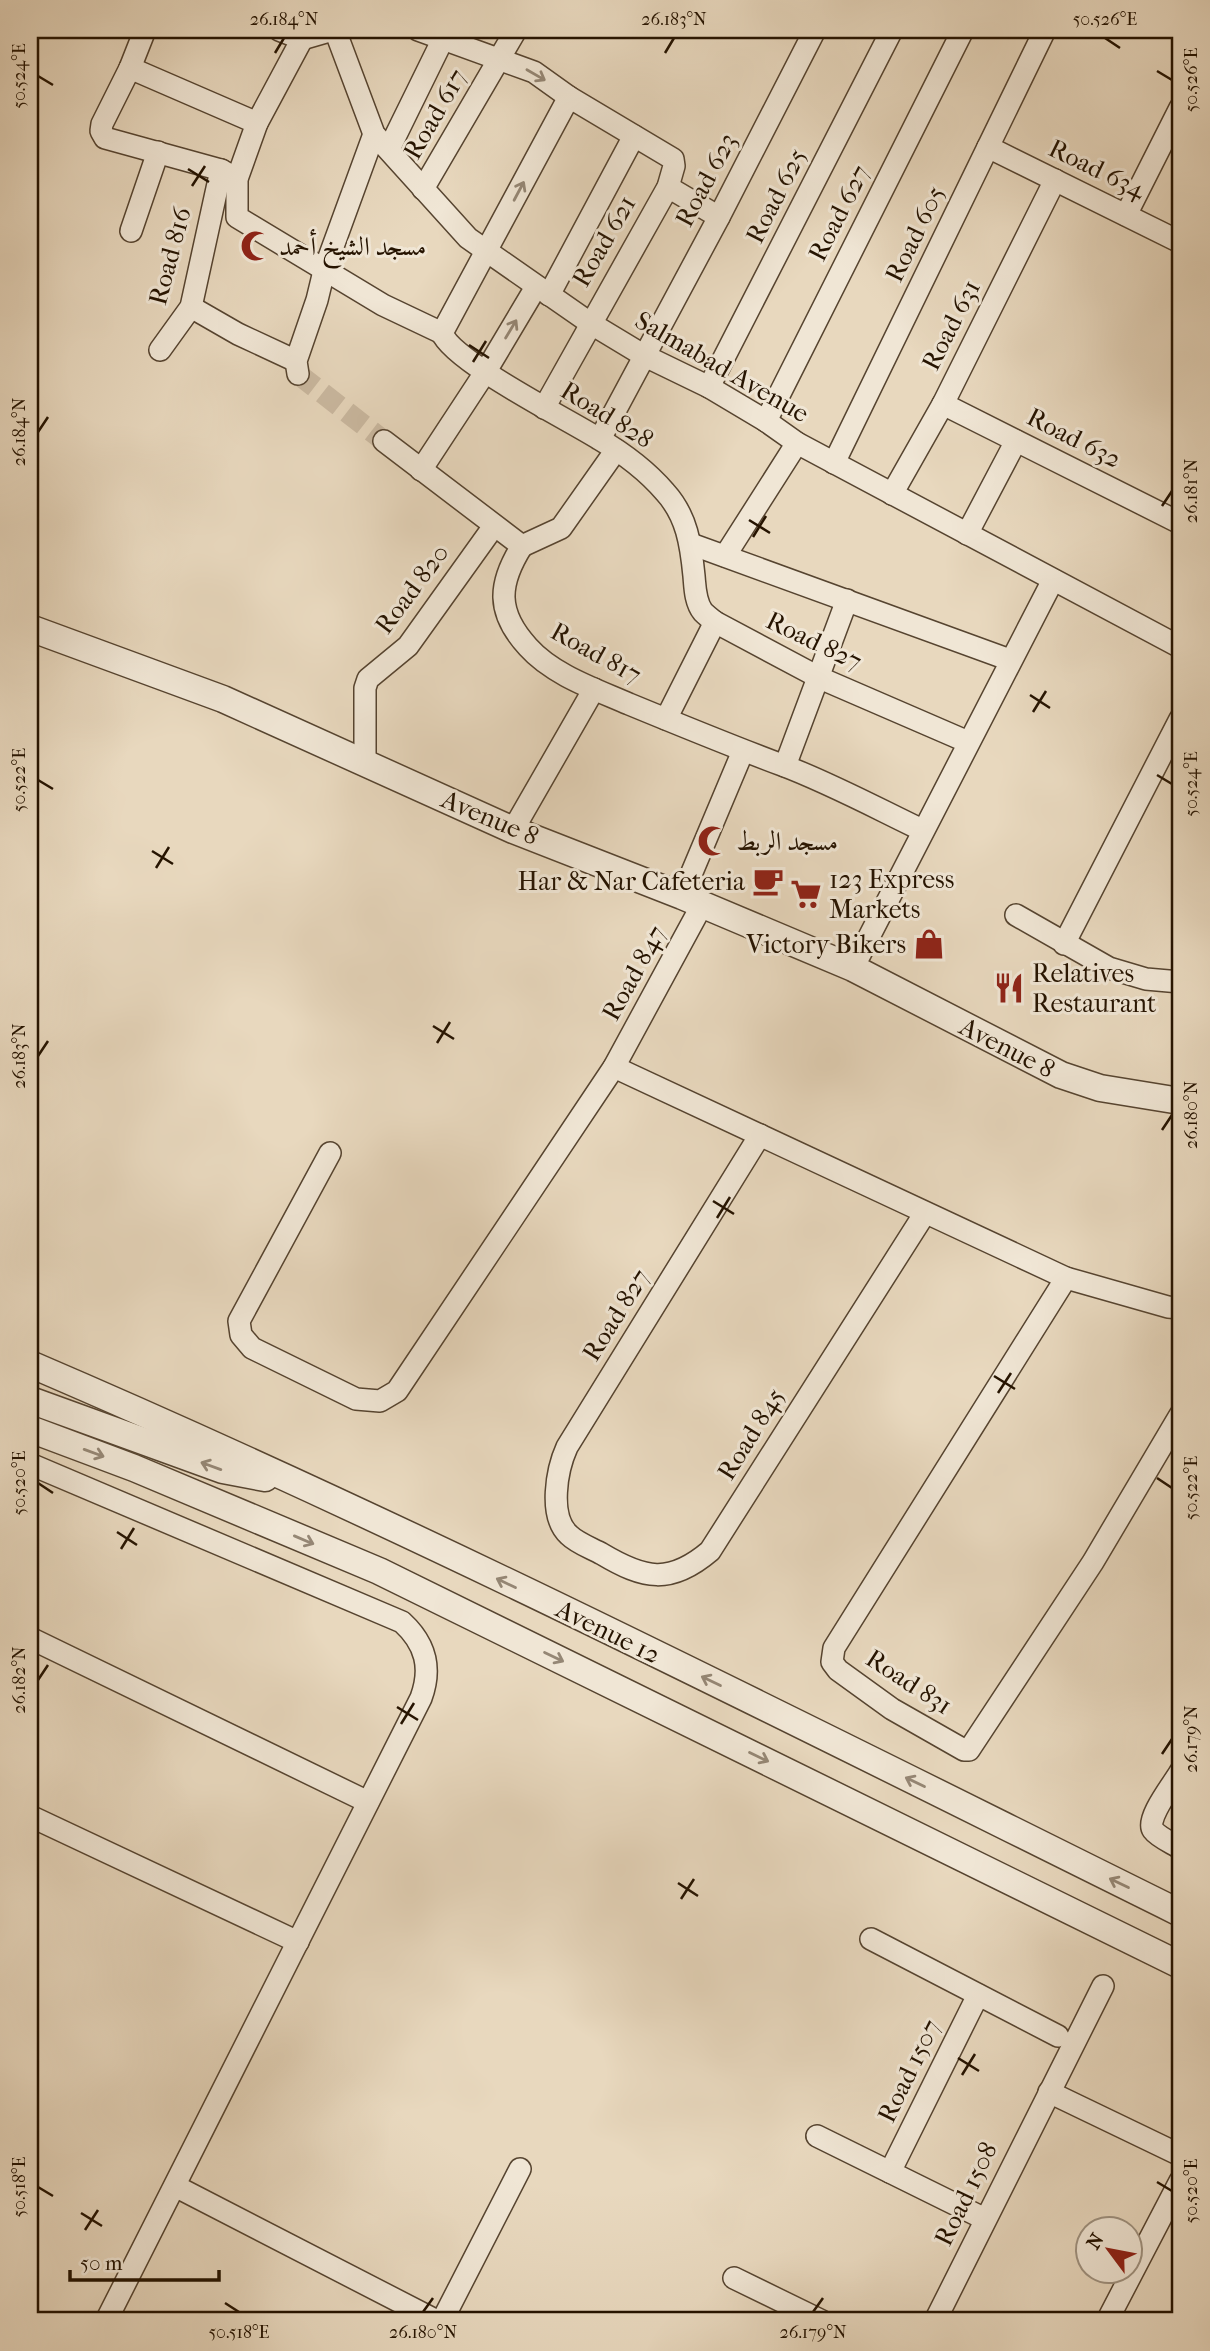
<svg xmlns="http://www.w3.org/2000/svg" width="1210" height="2351" viewBox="0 0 1210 2351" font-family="'IM FELL French Canon',Amiri,serif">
	<rect width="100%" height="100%" fill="#e8d8be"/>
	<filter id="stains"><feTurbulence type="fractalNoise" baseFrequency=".00286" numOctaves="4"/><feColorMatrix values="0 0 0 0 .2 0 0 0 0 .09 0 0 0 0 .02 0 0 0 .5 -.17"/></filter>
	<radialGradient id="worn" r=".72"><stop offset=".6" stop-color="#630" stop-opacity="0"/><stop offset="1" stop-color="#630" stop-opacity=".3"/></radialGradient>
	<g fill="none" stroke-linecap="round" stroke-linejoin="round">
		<path stroke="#cbbaa2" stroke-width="21" stroke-dasharray="21 10" stroke-linecap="butt" d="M298,374L384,441"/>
		<g stroke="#564430" stroke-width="24">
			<g id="minor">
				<path d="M145,30L130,68L102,124L101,131L105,138L221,170L237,179"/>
				<path d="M279,30L302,39L333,30"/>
				<path d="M335,30L374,134L468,238L590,323L643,355L709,387L766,421L797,443L1180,647"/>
				<path d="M418,30L534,72L569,97L673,159L674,166L668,187L544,408"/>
				<path d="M302,39L257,123L237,179V217L383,305L442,333"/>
				<path d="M130,68L257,123"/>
				<path d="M988,147L1180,242"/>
				<path d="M389,149L443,39"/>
				<path d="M668,187L719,217"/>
				<path d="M423,189L516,30"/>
				<path d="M1126,215L1180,108"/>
				<path d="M131,231L158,152"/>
				<path d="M549,295L634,136"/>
				<path d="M191,307L238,334L296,361"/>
				<path d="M442,333C452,361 569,420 599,439C623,453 647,471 665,492C687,516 691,545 694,576C695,587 695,602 703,612C706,615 711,619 715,622L820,678L968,742"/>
				<path d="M442,333L569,97"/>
				<path d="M160,350L191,307L221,170"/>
				<path d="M298,374L296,361L317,300L324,271L374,134"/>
				<path d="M709,387L892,30"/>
				<path d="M943,404L1180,523"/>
				<path d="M766,421L963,30"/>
				<path d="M600,439L719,217L815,30"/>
				<path d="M384,441L522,546C498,584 496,612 528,647C553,675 595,689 629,704C680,725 731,746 782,765C830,783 876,808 922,830"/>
				<path d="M834,463L1045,30"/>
				<path d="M421,470L486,371L536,287"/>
				<path d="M892,494L943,404L1055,180"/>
				<path d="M967,534L1016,441"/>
				<path d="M691,544L1010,660"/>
				<path d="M522,546L561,528L616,450"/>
				<path d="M725,556L797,443"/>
				<path d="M666,719L715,622"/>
				<path d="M365,763V688L368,679L408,646L494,526"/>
				<path d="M785,766L847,600"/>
				<path d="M513,830L594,689"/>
				<path d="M682,896L743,751"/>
				<path d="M1016,915L1109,968L1146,979L1180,982"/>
				<path d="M1064,944L1180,719"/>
				<path d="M853,968L1053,580"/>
				<path d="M614,1067L1066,1278L1168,1307L1180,1308"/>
				<path d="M760,1135L567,1447C557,1469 548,1516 569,1535C577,1543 591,1548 602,1554C644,1579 670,1585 710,1551L925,1213"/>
				<path d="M330,1153L239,1321L241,1335L252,1348L356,1399L380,1401L397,1391L614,1067L702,905"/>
				<path d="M1066,1278L834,1648L832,1662L838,1670L892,1709L964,1750H969L1093,1562L1180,1415"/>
				<path d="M30,1464L402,1622C426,1644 432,1668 421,1698L106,2321"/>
				<path d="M30,1638L368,1802"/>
				<path d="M1180,1772C1174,1783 1145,1819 1153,1830C1158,1837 1172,1843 1180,1848"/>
				<path d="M30,1816L298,1942"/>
				<path d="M871,1939L1058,2036"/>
				<path d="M1049,2092L1180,2155"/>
				<path d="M817,2136L985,2219"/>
				<path d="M890,2172L978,1995"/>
				<path d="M175,2186L437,2321"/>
				<path d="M734,2278L822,2321"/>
				<path d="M442,2321L520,2169"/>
				<path d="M935,2321L1103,1986"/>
				<path d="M1107,2321L1180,2181"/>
			</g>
		</g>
		<g stroke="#564430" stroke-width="29">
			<g id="tertiary">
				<path d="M30,628L223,699L513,830L682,896L853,968L1061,1075L1100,1088L1180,1101"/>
				<path d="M30,1364C420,1531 800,1725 1180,1913"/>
				<path d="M30,1400L223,1470L265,1478"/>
				<path d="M30,1429L134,1468L379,1571L1180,1965"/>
			</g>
		</g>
		<use href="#minor" stroke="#f0e6d5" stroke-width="21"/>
		<use href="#tertiary" stroke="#f0e6d5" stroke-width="26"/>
	</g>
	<defs><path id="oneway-shaft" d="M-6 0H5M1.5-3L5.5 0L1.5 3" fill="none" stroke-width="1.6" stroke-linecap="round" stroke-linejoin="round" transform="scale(1.75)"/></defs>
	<g stroke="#958775">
		<use href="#oneway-shaft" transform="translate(536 75) rotate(30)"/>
		<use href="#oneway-shaft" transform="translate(519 191) rotate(-62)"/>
		<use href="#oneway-shaft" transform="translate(511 329) rotate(-59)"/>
		<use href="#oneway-shaft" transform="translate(94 1453) rotate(20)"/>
		<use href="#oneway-shaft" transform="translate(211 1466) rotate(-160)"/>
		<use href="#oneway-shaft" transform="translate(304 1540) rotate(23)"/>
		<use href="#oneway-shaft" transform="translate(506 1583) rotate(-154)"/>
		<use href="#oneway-shaft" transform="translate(554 1657) rotate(26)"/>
		<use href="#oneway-shaft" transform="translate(711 1681) rotate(-154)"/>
		<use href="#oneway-shaft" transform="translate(759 1757) rotate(26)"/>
		<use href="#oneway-shaft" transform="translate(915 1782) rotate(-154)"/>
		<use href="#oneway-shaft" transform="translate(1119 1883) rotate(-154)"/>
	</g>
	<path fill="none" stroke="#251300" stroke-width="2.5" d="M1105,38L1120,48M275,53L284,38M665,53L674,38M1157,71L1172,80M38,76L53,85M188,169L209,182M192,186L205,166M469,345L489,358M473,362L486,341M38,432L48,417M1162,506L1172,491M749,520L770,533M753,537L766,516M1030,695L1050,708M1033,712L1046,691M1157,775L1172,784M38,780L53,789M152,851L173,864M156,868L169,847M433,1026L454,1039M437,1043L450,1022M38,1056L48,1041M1162,1130L1172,1115M713,1201L734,1214M717,1218L730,1197M994,1376L1015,1389M998,1393L1011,1373M1157,1478L1172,1488M38,1483L53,1493M117,1532L137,1545M121,1549L134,1528M38,1680L48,1665M397,1707L418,1720M401,1724L414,1703M1162,1754L1172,1739M678,1883L698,1896M681,1899L694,1879M958,2058L979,2071M962,2075L975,2054M1157,2182L1172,2191M38,2187L53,2196M81,2213L102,2226M85,2230L98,2210M225,2303L239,2312M423,2312L433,2298M813,2312L823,2298"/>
	<defs>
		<g id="mosque-bare" transform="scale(2.415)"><path d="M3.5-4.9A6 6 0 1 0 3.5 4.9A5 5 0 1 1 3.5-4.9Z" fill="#8f2418" stroke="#f0e6d5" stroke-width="2.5" paint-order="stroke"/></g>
		<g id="cafe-bare" transform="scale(2.415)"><path d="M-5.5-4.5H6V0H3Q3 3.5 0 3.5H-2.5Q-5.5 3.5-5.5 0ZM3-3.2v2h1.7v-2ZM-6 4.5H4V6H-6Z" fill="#8f2418" stroke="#f0e6d5" stroke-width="2.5" paint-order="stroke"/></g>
		<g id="supermarket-bare" transform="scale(2.415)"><path d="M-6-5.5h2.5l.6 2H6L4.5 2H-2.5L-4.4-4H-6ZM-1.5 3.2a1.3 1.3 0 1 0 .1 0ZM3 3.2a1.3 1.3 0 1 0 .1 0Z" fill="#8f2418" stroke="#f0e6d5" stroke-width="2.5" paint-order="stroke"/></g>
		<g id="shop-bare" transform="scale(2.415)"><path d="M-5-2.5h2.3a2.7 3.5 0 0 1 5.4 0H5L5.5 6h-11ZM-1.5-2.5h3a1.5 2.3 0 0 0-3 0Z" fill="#8f2418" stroke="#f0e6d5" stroke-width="2.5" paint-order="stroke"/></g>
		<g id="restaurant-bare" transform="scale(2.415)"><path d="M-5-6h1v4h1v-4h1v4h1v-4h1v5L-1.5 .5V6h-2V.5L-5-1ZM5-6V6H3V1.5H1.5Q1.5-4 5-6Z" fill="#8f2418" stroke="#f0e6d5" stroke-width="2.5" paint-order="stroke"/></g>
	</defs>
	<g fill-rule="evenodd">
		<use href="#mosque-bare" x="256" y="246"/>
		<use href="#mosque-bare" x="713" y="841"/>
		<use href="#cafe-bare" x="768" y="881"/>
		<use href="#supermarket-bare" x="806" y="894"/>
		<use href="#shop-bare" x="929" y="944"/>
		<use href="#restaurant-bare" x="1009" y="988"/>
	</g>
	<g text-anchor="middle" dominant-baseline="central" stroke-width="6" stroke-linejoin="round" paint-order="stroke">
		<g font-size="26" fill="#251300" stroke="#f0e6d5">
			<text transform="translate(435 114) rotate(-60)">Road 617</text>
			<text transform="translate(1097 169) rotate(26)">Road 634</text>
			<text transform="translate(706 180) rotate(-62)">Road 623</text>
			<text transform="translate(776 196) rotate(-63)">Road 625</text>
			<text transform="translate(839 213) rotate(-63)">Road 627</text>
			<text transform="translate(915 234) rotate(-64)">Road 605</text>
			<text transform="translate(604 241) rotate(-60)">Road 621</text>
			<text transform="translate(170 256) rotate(-75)">Road 816</text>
			<text transform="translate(951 325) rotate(-63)">Road 631</text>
			<text transform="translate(722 367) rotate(30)">Salmabad Avenue</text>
			<text transform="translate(607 415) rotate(32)">Road 828</text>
			<text transform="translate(1074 438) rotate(27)">Road 632</text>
			<text transform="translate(412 589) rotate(-53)">Road 820</text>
			<text transform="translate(814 641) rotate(26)">Road 827</text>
			<text transform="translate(596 653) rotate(29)">Road 817</text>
			<text transform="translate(490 818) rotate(23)">Avenue 8</text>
			<text transform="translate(634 973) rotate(-61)">Road 847</text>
			<text transform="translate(1007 1048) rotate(27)">Avenue 8</text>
			<text transform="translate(616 1315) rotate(-58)">Road 827</text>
			<text transform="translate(751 1434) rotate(-58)">Road 845</text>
			<text transform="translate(608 1632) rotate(26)">Avenue 12</text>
			<text transform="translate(909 1682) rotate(33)">Road 831</text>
			<text transform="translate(909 2071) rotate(-64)">Road 1507</text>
			<text transform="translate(966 2194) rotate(-64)">Road 1508</text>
		</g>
		<g font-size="26" fill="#251300" stroke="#f0e6d5" text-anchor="start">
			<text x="279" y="246">مسجد الشيخ أحمد</text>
			<text x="736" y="841">مسجد الربط</text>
			<text x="829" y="879">123 Express<tspan x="829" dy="30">Markets</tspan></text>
			<text x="745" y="881" text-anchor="end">Har &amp; Nar Cafeteria</text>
			<text x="906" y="944" text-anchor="end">Victory Bikers</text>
			<text x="1032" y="973">Relatives<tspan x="1032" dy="30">Restaurant</tspan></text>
		</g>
	</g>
	<rect width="1210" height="2351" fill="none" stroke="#e8d8be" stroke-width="77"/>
	<g transform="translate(1109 2250) rotate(302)"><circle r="33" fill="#f0e6d5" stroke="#9f9280" stroke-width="2"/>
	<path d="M0-5L12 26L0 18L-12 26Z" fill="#8f2418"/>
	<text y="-10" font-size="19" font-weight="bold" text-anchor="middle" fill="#251300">N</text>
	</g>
	<path d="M70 2270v10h149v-10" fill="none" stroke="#251300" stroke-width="3.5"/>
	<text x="80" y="2270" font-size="21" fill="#251300" stroke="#f0e6d5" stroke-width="5" paint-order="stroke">50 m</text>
	<rect x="38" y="38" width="1134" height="2274" fill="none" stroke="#251300" stroke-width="2.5"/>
	<g font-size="18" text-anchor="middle" fill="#251300">
		<text x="284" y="25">26.184°N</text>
		<text x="674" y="25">26.183°N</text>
		<text x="1105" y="25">50.526°E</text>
		<text transform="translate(19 76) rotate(-90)" y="6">50.524°E</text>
		<text transform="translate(1191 80) rotate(-90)" y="6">50.526°E</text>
		<text transform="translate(19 432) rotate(-90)" y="6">26.184°N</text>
		<text transform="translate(1191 491) rotate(-90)" y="6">26.181°N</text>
		<text transform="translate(19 780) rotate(-90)" y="6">50.522°E</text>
		<text transform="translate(1191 784) rotate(-90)" y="6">50.524°E</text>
		<text transform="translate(19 1056) rotate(-90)" y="6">26.183°N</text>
		<text transform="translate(1191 1115) rotate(-90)" y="6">26.180°N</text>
		<text transform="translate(19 1483) rotate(-90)" y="6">50.520°E</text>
		<text transform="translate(1191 1488) rotate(-90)" y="6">50.522°E</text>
		<text transform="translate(19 1680) rotate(-90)" y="6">26.182°N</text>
		<text transform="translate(1191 1739) rotate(-90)" y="6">26.179°N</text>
		<text transform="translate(19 2187) rotate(-90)" y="6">50.518°E</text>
		<text transform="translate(1191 2191) rotate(-90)" y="6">50.520°E</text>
		<text x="239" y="2338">50.518°E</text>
		<text x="423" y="2338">26.180°N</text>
		<text x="813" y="2338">26.179°N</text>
	</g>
	<rect width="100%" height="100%" filter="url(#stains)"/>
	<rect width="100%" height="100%" fill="url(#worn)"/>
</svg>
